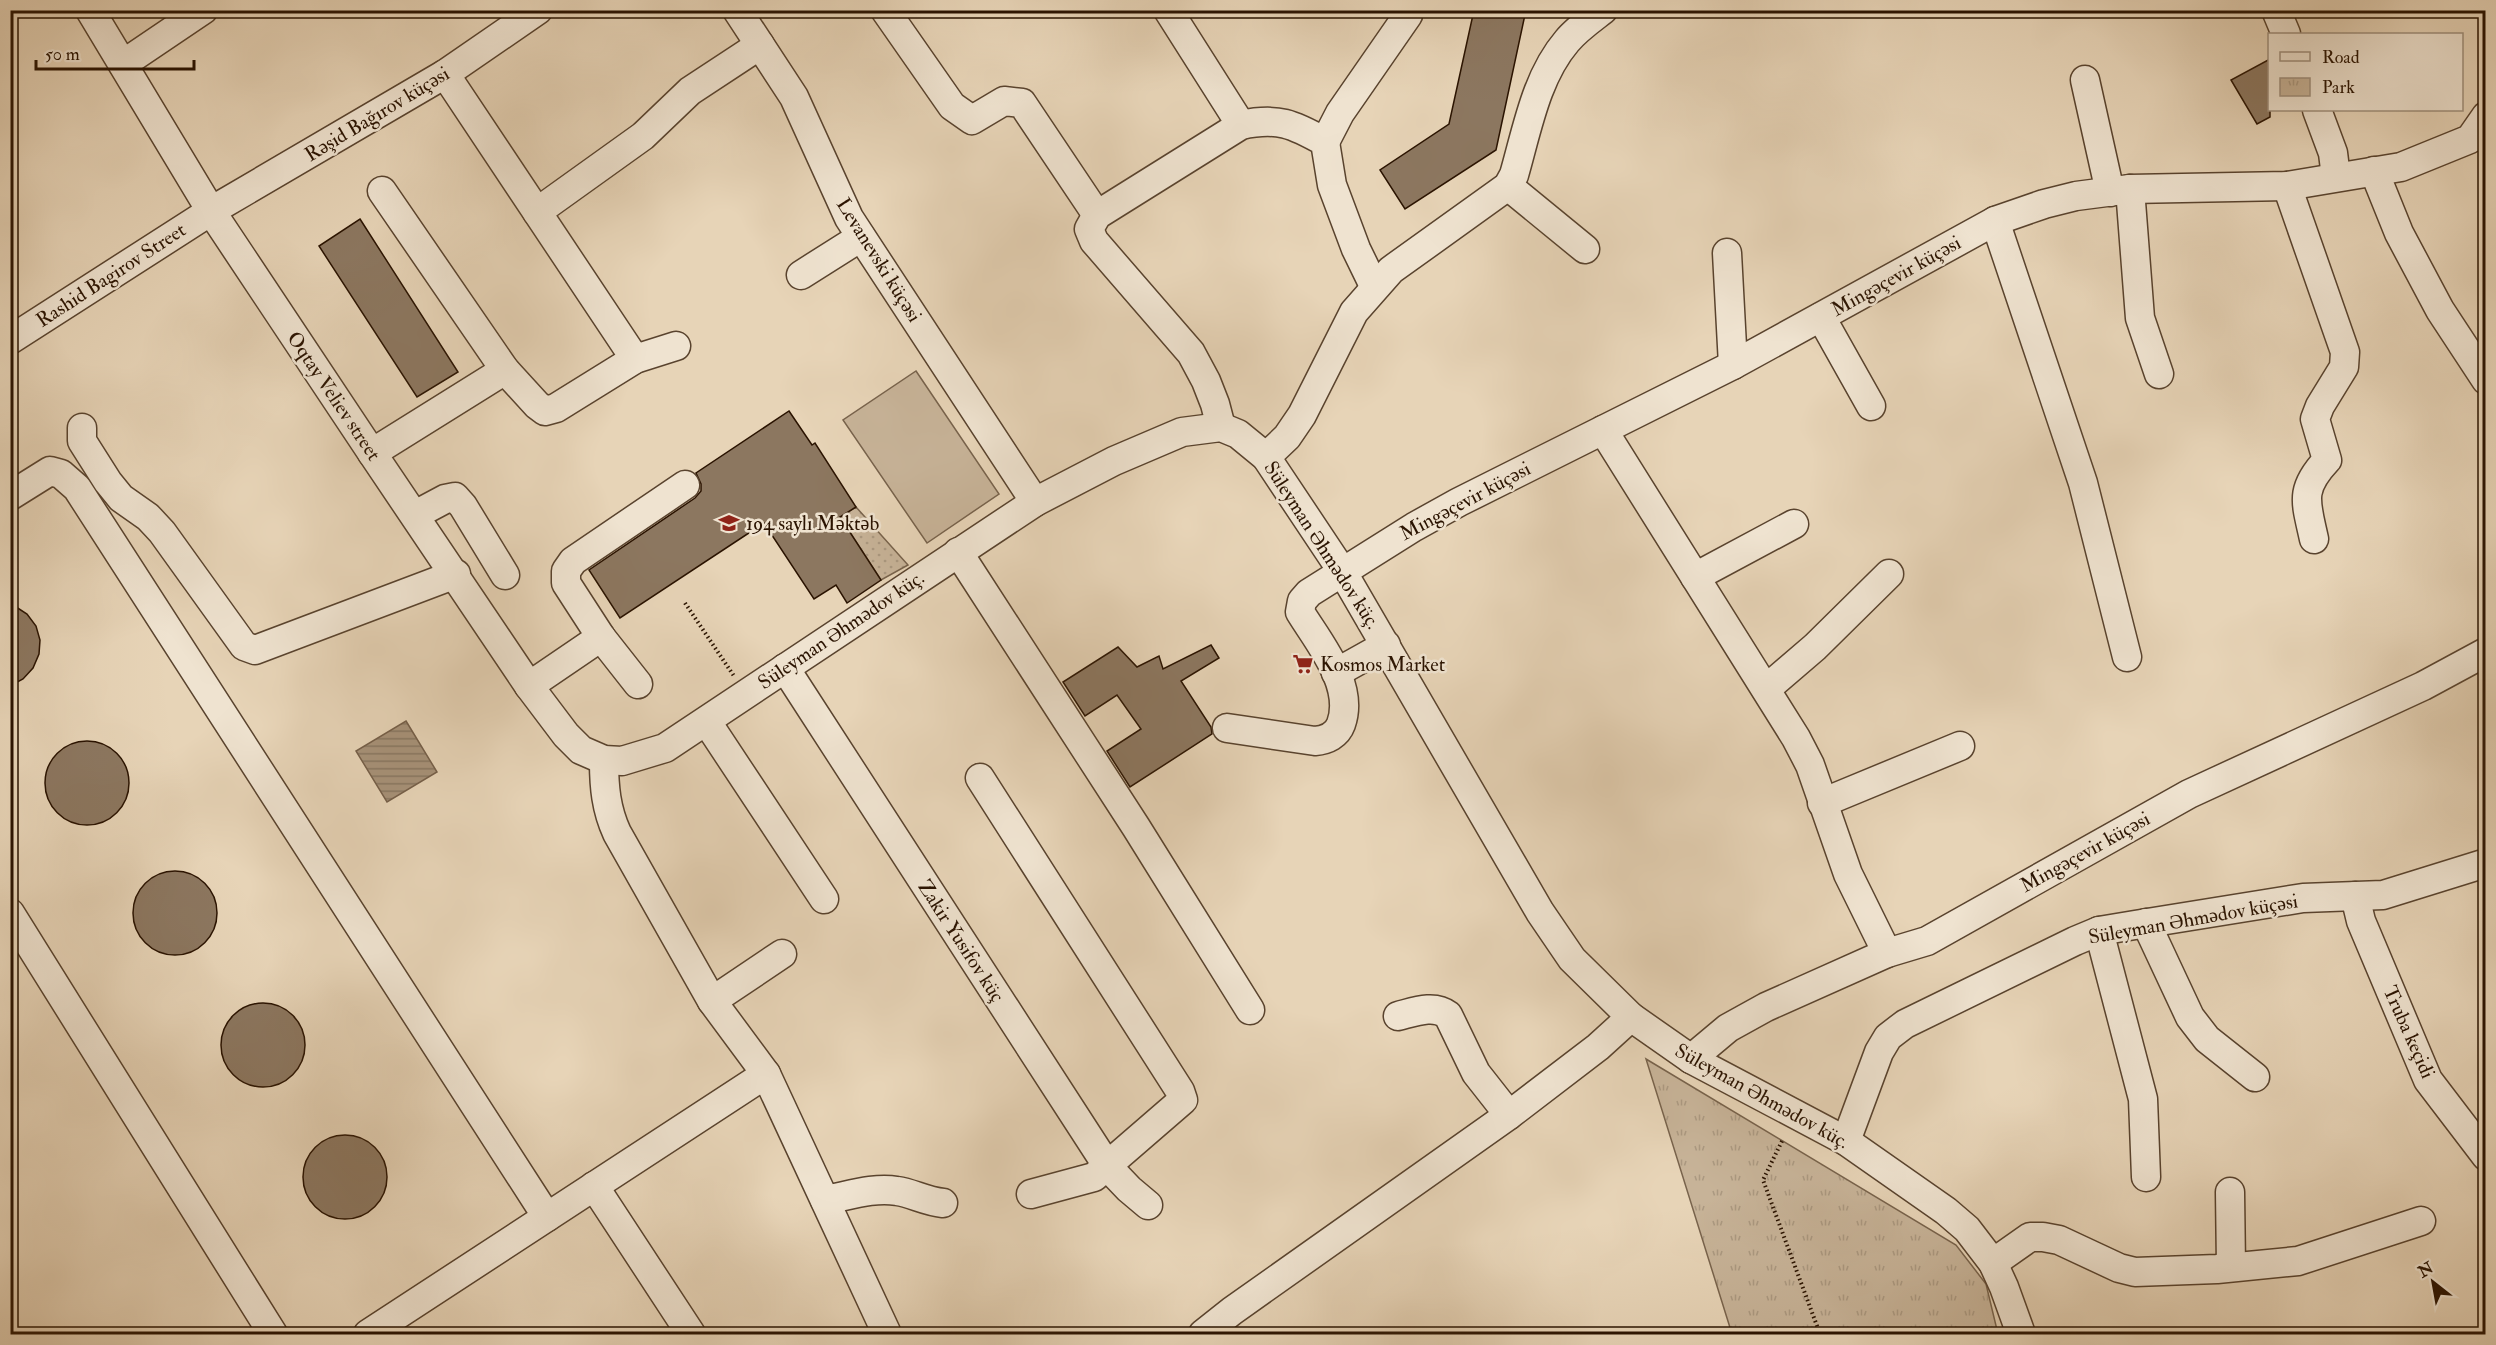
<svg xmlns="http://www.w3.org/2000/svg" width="2496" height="1345" viewBox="0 0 2496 1345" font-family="'IM FELL Double Pica',serif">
	<defs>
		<pattern id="grass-dots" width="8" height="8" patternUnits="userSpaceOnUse" patternTransform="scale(1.5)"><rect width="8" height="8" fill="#c7b398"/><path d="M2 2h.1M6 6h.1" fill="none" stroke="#ab9981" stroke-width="1.8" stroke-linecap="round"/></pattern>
		<pattern id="park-tufts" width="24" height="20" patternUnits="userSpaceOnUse" patternTransform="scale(1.5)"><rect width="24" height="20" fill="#c7b398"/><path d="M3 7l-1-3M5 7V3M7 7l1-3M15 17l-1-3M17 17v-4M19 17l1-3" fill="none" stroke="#ab9981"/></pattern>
		<pattern id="water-rules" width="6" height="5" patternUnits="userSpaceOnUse" patternTransform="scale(1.5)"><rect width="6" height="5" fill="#a79279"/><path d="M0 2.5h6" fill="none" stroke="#887661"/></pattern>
	</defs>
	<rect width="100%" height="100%" fill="#e7d4b7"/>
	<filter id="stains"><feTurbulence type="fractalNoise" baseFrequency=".00333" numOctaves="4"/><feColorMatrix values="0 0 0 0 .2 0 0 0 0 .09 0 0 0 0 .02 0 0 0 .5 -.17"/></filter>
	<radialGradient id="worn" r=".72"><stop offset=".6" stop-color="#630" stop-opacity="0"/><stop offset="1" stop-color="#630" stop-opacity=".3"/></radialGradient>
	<path fill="url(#grass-dots)" stroke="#78634c" stroke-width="1.5" d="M856,507L908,565L881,580L840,517Z"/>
	<path fill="url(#park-tufts)" stroke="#78634c" stroke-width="1.5" d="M1646,1059L1956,1245L1986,1284L1998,1334H1732Z"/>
	<path fill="#c7b398" stroke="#78634c" stroke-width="1.5" d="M916,371L999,494L927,543L843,420Z"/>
	<path fill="url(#water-rules)" stroke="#755f49" stroke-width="1.5" d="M406,721L437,772L387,802L356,751Z"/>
	<g fill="#8c7760" stroke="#2a1301" stroke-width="1.5">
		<path d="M1474,10H1526L1496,150L1405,209L1380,170L1449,124Z"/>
		<path d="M2270,59V117L2257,124L2231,80Z"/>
		<path d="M360,219L458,372L417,397L319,246Z"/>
		<path d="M789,411L812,445L815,443L856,507L840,517L881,580L847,603L836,585L814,599L764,523L620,618L589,570L695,498L701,491V484L696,473Z"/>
		<path d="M10,603L27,614L36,626L40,640L39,654L33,668L23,679L10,686Z"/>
		<path d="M1211,645L1219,658L1181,681L1211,727L1212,734L1130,787L1107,751L1141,729L1117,695L1085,716L1063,682L1118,647L1137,667L1159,656L1163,669Z"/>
		<circle cx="87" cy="783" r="42"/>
		<circle cx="175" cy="913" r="42"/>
		<circle cx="263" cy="1045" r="42"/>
		<circle cx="345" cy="1177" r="42"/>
	</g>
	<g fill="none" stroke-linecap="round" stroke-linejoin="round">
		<g stroke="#59432e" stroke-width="31">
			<g id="minor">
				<path d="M90,10L211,211L372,453L529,686L566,735L581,750L604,760L622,761L665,748L1035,502L1114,461L1182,432L1221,427L1238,434L1266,457L1342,571L1540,912L1572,959L1631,1017L1691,1059L1846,1141L1946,1211L1967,1229L1993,1263L2004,1287L2021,1334"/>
				<path d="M737,10L794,97L849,218L1035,502"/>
				<path d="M885,10L952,106L972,120L1004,101L1022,103L1097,215"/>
				<path d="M1168,10L1241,125"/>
				<path d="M2276,10L2286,34"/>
				<path d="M123,64L203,10"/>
				<path d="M445,74L635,359"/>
				<path d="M2085,80L2110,192"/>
				<path d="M2317,110L2333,153L2336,177"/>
				<path d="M1325,142L1340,113L1408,15V10"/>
				<path d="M2374,171L2399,233L2440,310L2486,380"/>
				<path d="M1508,186L1585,249"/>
				<path d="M2287,186L2345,352L2344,367L2320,406L2315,419L2327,460C2299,490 2306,502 2314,539"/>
				<path d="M2130,189L2140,318L2159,374"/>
				<path d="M382,191L505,370L537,405L545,411L556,408L635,359L676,346"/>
				<path d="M537,212L643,136L690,91L760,45"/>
				<path d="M1995,221L2083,483L2127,657"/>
				<path d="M1727,253L1733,365"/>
				<path d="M801,275L861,237"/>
				<path d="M1821,317L1871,406"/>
				<path d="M10,340L211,211L445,74L538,10"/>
				<path d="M1221,427L1215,404L1206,381L1191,353L1094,241L1089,229L1097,215L1241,125C1278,117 1293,124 1325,142L1332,185L1356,249L1374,286"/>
				<path d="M82,428V441L108,482L121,498L148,517L162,532L244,646L255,650L456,574"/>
				<path d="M1603,430L1796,738L1810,765L1848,874L1887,953"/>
				<path d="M372,453L505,370"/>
				<path d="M1266,457L1287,437L1302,415L1354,312L1391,270L1508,186L1514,175C1527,130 1536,77 1567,41C1577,29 1590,20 1603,10"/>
				<path d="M10,496L50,471L61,474L77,488L547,1217"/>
				<path d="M415,515L445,499L455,497L463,506L505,575"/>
				<path d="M958,552L1136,827L1250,1010"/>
				<path d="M1695,577L1794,524"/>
				<path d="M785,668L1108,1167L1129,1189L1148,1205"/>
				<path d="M1336,673L1386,645"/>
				<path d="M638,684L601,637L566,583V571L573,561L685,485"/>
				<path d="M529,686L601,637"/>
				<path d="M1766,689L1815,647L1889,574"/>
				<path d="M707,722L824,899"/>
				<path d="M1227,728L1315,741C1327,740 1337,735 1341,724C1355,685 1319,643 1300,612L1302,601L1309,593L1414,527L1459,502L1733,365L1995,221L2044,204L2076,196L2130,189L2287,186L2401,167L2470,139L2486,116"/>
				<path d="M604,760C604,787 606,809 617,833L712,1001L766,1074L887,1334"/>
				<path d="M980,778L1180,1091L1183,1100L1094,1177L1031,1194"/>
				<path d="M1822,803L1960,746"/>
				<path d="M2355,896L2361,921L2428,1080L2486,1156"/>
				<path d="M10,913L273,1334"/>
				<path d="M2146,923L2190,1017L2207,1039L2255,1077"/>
				<path d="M2099,931L2143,1099L2146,1177"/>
				<path d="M712,1001L782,954"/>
				<path d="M1398,1016C1414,1012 1434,1004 1448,1015L1476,1073L1509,1115"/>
				<path d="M1691,1059L1728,1028L1766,1007L1887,953L1927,941L2189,794L2423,686L2486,652"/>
				<path d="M1846,1141L1879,1052L1888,1037L1905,1024L2075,941L2099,931L2135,925L2303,898L2383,895L2486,863"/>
				<path d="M594,1186L691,1334"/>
				<path d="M2230,1192L2231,1267"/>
				<path d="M825,1200C848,1196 873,1187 897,1191C912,1193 925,1201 943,1203"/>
				<path d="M1993,1263L2030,1237H2043L2059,1240L2119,1268L2135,1272L2217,1269L2298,1261L2421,1221"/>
				<path d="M368,1334L766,1074"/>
				<path d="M1203,1334L1232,1311L1509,1115L1598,1047L1631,1017"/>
			</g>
		</g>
		<g stroke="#2a1301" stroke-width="4" stroke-dasharray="1.5 3" stroke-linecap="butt">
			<path d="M685,603L734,676"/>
			<path d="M1782,1141L1763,1180L1820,1334"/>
		</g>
		<use href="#minor" stroke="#efe3d0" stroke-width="28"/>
	</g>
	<defs>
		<g id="school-bare" transform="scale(1.62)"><path d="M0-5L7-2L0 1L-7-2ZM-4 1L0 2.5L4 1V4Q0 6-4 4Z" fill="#8f2418" stroke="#efe3d0" stroke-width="2.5" paint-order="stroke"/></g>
		<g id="supermarket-bare" transform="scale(1.62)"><path d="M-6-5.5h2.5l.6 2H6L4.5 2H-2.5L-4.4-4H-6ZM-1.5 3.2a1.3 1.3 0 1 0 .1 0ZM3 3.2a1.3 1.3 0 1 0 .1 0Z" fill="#8f2418" stroke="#efe3d0" stroke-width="2.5" paint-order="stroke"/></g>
	</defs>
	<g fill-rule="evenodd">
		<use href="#school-bare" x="729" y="523"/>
		<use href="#supermarket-bare" x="1303" y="664"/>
	</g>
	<g text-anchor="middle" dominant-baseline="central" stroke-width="5" stroke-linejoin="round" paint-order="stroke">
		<g font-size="20" fill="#2a1301" stroke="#efe3d0">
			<text transform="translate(377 114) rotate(-31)">Rəşid Bağırov küçəsi</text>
			<text transform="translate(879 260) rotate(58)">Levanevski küçəsi</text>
			<text transform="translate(111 275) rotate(-33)">Rashid Bagirov Street</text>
			<text transform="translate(1896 276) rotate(-29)">Mingəçevir küçəsi</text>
			<text transform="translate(334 396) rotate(56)">Oqtay Veliev street</text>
			<text transform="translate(1465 501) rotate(-28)">Mingəçevir küçəsi</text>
			<text transform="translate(1322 545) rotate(57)">Süleyman Əhmədov küç.</text>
			<text transform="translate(841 630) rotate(-34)">Süleyman Əhmədov küç.</text>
			<text transform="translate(2085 852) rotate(-29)">Mingəçevir küçəsi</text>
			<text transform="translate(2193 919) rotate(-10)">Süleyman Əhmədov küçəsi</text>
			<text transform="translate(961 941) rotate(57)">Zakir Yusifov küç</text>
			<text transform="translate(2409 1032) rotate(66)">Truba keçidi</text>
			<text transform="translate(1762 1096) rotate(29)">Süleyman Əhmədov küç.</text>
		</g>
		<g font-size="20" fill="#2a1301" stroke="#efe3d0" text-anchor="start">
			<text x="746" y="523">194 saylı Məktəb</text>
			<text x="1320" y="664">Kosmos Market</text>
		</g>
	</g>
	<rect width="2496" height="1345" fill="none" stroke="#e7d4b7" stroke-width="36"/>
	<rect x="12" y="12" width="2472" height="1321" fill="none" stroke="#2a1301" stroke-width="3"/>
	<rect x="18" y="18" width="2460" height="1309" fill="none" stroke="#2a1301" stroke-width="1.5"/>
	<rect x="2268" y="33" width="195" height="78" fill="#efe3d0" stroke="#a0907d" stroke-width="1.5"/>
	<rect x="2280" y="52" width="30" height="9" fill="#efe3d0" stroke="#a0907d" stroke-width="1.5"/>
	<text x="2322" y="63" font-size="18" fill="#2a1301">Road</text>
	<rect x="2280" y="78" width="30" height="18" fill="url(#park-tufts)" stroke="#a0907d" stroke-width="1.5"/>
	<text x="2322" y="93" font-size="18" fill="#2a1301">Park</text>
	<g transform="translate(2433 1282) rotate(329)" stroke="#efe3d0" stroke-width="4.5" paint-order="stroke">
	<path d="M0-4.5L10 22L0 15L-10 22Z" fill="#2a1301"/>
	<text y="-9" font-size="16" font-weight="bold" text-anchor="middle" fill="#2a1301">N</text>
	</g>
	<path d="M36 60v9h158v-9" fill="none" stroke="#2a1301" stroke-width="3"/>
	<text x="45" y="60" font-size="18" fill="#2a1301" stroke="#efe3d0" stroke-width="4.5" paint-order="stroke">50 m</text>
	<rect width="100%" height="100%" filter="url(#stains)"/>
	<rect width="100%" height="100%" fill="url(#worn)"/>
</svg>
